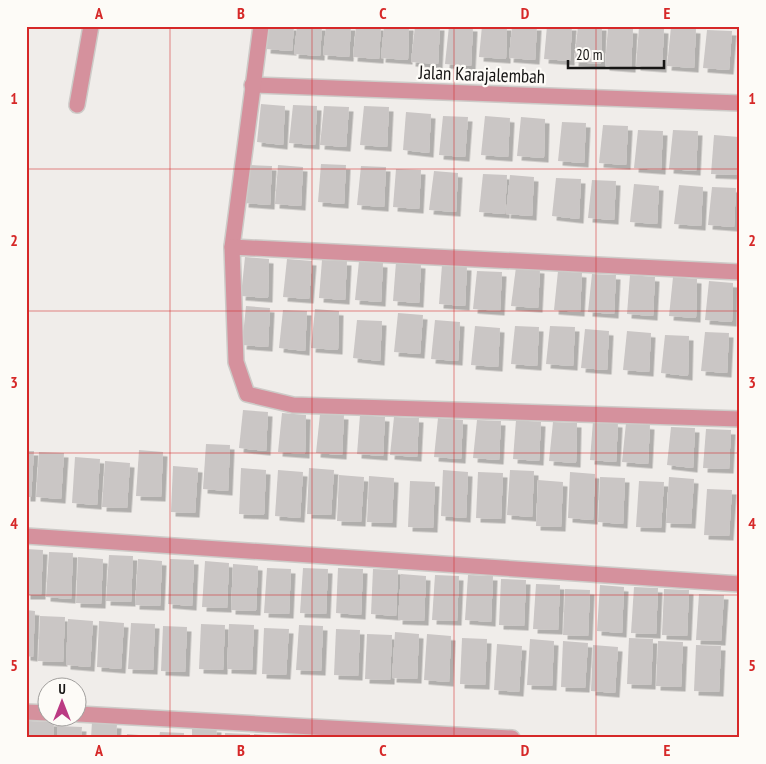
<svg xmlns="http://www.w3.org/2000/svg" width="766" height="764" viewBox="0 0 766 764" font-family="'PT Sans Narrow',sans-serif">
	<defs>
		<filter id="shadow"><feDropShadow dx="4.5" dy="4.5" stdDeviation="0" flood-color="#0004"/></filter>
	</defs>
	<rect width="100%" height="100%" fill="#f0edea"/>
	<g fill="#cac6c5" filter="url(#shadow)">
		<path d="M268,26H294L292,51L266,49Z"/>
		<path d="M297,26H322L320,56L294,54Z"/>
		<path d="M326,26H351L349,57L323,55Z"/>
		<path d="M356,26H381L379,59L353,57Z"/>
		<path d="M384,26H409L408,60L381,58Z"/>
		<path d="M415,26H440L438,64L411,62Z"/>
		<path d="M449,26L473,27L471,66L445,64Z"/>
		<path d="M482,26H507L506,59L479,57Z"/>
		<path d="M512,26H537L535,60L509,58Z"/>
		<path d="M547,26H572L570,61L544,59Z"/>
		<path d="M578,26H602L601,64L574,62Z"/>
		<path d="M608,27L633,29L631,68L605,66Z"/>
		<path d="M639,27L664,29L662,68L636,66Z"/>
		<path d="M671,27L696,29L694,68L667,66Z"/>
		<path d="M707,30L732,31L729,70L703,68Z"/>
		<path d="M261,104L285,106L283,145L257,142Z"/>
		<path d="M293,105L317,106L315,145L289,143Z"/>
		<path d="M324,106L349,107L346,147L320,145Z"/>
		<path d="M364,106L389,107L387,147L360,145Z"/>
		<path d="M406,112L431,114L429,153L403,150Z"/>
		<path d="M443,116L468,117L465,157L439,155Z"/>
		<path d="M485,116L510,118L508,157L481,155Z"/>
		<path d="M521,117L545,119L544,158L517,156Z"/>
		<path d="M562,122L586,123L584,163L558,161Z"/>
		<path d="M603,125L628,126L626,165L599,163Z"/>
		<path d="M638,130L663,131L661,170L634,168Z"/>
		<path d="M673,130L698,131L696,171L669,169Z"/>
		<path d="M714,135L739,137L737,175L711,174Z"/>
		<path d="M321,164L346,165L344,204L318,202Z"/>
		<path d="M247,165L272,166L270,205L244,203Z"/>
		<path d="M278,165L303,167L301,206L275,204Z"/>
		<path d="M361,166L386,167L384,207L357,205Z"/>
		<path d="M396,169L421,170L419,209L393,207Z"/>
		<path d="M434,171L458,173L456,212L429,210Z"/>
		<path d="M483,174L507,175L505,214L479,212Z"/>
		<path d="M510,175L534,177L532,216L506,214Z"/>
		<path d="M556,178L581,179L579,219L552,216Z"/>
		<path d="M592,180L616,181L614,220L588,218Z"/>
		<path d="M634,184L659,186L657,224L630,222Z"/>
		<path d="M679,185L703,187L701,226L674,224Z"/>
		<path d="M712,187L736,188L734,227L708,225Z"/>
		<path d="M245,257L269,259L268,298L241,296Z"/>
		<path d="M287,259L312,261L309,299L283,297Z"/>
		<path d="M322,260L347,261L345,300L319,298Z"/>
		<path d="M359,261L383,263L381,302L355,300Z"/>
		<path d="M396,262L421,264L419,303L393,301Z"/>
		<path d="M442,265L467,266L465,306L439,304Z"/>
		<path d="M516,267L540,269L538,308L511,306Z"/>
		<path d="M477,271L502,272L500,311L473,309Z"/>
		<path d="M558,271L582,273L580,312L554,310Z"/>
		<path d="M592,274L616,275L614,314L588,312Z"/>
		<path d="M630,275L655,277L653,316L627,314Z"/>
		<path d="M673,277L697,279L696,318L669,316Z"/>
		<path d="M709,281L733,283L732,322L705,320Z"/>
		<path d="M246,306L270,308L268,347L242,345Z"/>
		<path d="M315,309L339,311L338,350L311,348Z"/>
		<path d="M283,310L307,311L305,351L279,348Z"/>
		<path d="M398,313L423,315L420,354L394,352Z"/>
		<path d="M357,320L382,321L380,361L353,358Z"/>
		<path d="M435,320L460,322L458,361L431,359Z"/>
		<path d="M475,326L500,328L498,367L471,365Z"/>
		<path d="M515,326L539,327L537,366L511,364Z"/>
		<path d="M550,326L575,327L573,366L546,364Z"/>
		<path d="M585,329L609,331L607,370L581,368Z"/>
		<path d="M627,331L651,333L649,372L623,370Z"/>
		<path d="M705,332L729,333L727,373L701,371Z"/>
		<path d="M665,335L689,336L688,376L661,373Z"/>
		<path d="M243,410L268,412L266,451L239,448Z"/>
		<path d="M282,413L306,415L305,454L278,452Z"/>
		<path d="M320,414L344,415L342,455L316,453Z"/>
		<path d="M360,415L385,417L383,456L357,454Z"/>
		<path d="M394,417L419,418L417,457L390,455Z"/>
		<path d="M438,418L463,420L461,459L434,457Z"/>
		<path d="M477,420L501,421L499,460L473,458Z"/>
		<path d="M516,420L541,422L539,461L513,459Z"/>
		<path d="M593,421L618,423L616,462L590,460Z"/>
		<path d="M553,422L577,423L576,463L549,461Z"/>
		<path d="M626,423L650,425L648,464L622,462Z"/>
		<path d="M671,427L695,428L693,468L667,465Z"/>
		<path d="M706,429L731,430L729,469L703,468Z"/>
		<path d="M206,444L230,445L228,491L203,489Z"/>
		<path d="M139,450L163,452L161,497L136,496Z"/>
		<path d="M26,451H34L31,497H26Z"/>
		<path d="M39,452L64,453L61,499L36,497Z"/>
		<path d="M75,457L100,459L97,505L72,503Z"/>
		<path d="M105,461L130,463L127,508L102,507Z"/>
		<path d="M173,466L198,468L195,513L171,512Z"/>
		<path d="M241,468L266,470L264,515L239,514Z"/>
		<path d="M309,468L334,470L331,515L307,514Z"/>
		<path d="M278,470L303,472L300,518L275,516Z"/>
		<path d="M443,470L468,472L466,518L441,516Z"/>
		<path d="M510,470L534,471L532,517L507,515Z"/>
		<path d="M478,472L503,473L501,519L476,518Z"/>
		<path d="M570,472L595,474L593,520L568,518Z"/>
		<path d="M339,475L364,477L361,522L337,521Z"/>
		<path d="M369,476L394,478L392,523L367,522Z"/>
		<path d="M600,477L625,478L623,524L598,522Z"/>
		<path d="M669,477L694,479L691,524L666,523Z"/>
		<path d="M538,480L563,482L561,527L536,526Z"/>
		<path d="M410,481L435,482L433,528L408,527Z"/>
		<path d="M639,481L664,482L661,528L636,527Z"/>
		<path d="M707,489L732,490L729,536L704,535Z"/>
		<path d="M26,549L43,550L41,595H26Z"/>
		<path d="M49,552L73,553L71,599L46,597Z"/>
		<path d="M109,555L133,556L131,602L106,601Z"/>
		<path d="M78,557L103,559L101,604L76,603Z"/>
		<path d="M138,559L162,561L160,606L135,605Z"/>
		<path d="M170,559L194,560L192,606L168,604Z"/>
		<path d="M205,561L229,563L227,608L202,607Z"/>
		<path d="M233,564L258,566L256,611L231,610Z"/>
		<path d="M267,568L291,569L289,614L264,613Z"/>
		<path d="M303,568L328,569L326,614L300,613Z"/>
		<path d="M338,568L363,569L361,615L336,613Z"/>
		<path d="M373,569L398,570L396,616L371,614Z"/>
		<path d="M401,574L426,576L424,621L398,620Z"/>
		<path d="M435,575L459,576L457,621L432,620Z"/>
		<path d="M468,575L493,576L491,622L465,620Z"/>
		<path d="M501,579L526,580L524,626L499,625Z"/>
		<path d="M536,584L560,585L558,630L533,629Z"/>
		<path d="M600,585L624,587L622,633L597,631Z"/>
		<path d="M634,587L658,588L656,634L631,633Z"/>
		<path d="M565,589L590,590L588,636L563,635Z"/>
		<path d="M664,589L689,590L687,636L662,635Z"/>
		<path d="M699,594L724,595L721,641L696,640Z"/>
		<path d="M26,610L35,611L33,657L26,656Z"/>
		<path d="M40,616L65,617L63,662L38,661Z"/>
		<path d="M68,619L93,621L90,667L66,665Z"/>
		<path d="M99,621L124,623L121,669L97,667Z"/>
		<path d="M131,623L155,624L153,670L128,669Z"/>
		<path d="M201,624L225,625L223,670L199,669Z"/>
		<path d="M229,624L254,625L252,670L227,669Z"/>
		<path d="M299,625L323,626L321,671L296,670Z"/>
		<path d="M163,626L187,627L185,672L161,671Z"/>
		<path d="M264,628L289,629L286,675L262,674Z"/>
		<path d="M336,629L360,630L358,676L334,675Z"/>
		<path d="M395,632L419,634L417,679L392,678Z"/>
		<path d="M367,634L392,635L390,680L365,679Z"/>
		<path d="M427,634L451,636L449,682L424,680Z"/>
		<path d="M462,638L487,639L485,685L460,684Z"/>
		<path d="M629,638L653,639L651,685L627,684Z"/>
		<path d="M530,639L554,641L552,686L527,685Z"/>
		<path d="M563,641L588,643L585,688L561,687Z"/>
		<path d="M658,641L683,642L681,687L656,686Z"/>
		<path d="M497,644L522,646L519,692L494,690Z"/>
		<path d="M593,645L618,647L615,693L591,691Z"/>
		<path d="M696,645L721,646L719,692L694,691Z"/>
		<path d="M29,721L54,722L53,738H28Z"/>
		<path d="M92,722L117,724L116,738H91Z"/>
		<path d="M57,726L82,727L81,738H57Z"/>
		<path d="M192,727L217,728L216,738H192Z"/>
		<path d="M160,732L184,733V738H159Z"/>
		<path d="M225,733L250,734V738H225Z"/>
		<path d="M127,734L151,736V738H127Z"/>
		<path d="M254,734L279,736V738H254Z"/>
	</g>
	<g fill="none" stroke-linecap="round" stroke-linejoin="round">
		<g stroke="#cdcbc8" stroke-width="18">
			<g id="minor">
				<path d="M252,85L740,103"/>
				<path d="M77,105L91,26"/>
				<path d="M232,247L261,26"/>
				<path d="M740,272L232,247L236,362L247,394L293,405L740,419"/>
				<path d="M26,536L740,584"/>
				<path d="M26,712L48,713"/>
				<path d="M78,714L512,738"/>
			</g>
		</g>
		<use href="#minor" stroke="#d5919d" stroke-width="15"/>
	</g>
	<path fill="none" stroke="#d62828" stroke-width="1" stroke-opacity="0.55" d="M170,26V738M312,26V738M454,26V738M596,26V738M26,169H740M26,311H740M26,453H740M26,595H740"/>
	<g text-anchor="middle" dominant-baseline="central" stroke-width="4.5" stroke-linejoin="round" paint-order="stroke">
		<g font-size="19" fill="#171615" stroke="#fdfbf7">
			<text transform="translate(482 74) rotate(2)">Jalan Karajalembah</text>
		</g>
	</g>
	<rect width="766" height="764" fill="none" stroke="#fdfbf7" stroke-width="55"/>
	<g transform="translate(62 702)"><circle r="24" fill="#fdfbf7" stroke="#a19f9d"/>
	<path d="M0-4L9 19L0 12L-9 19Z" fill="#bb3a83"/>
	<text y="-8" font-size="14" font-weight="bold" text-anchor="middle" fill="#171615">U</text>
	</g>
	<path d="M568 60v8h96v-8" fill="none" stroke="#171615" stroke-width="2.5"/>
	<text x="576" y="60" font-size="15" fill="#171615" stroke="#fdfbf7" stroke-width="4" paint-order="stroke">20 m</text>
	<rect x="28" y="28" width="710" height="708" fill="none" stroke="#d62828" stroke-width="2"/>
	<g font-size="16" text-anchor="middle" font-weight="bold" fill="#d62828">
		<text x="99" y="19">A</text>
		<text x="241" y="19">B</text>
		<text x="383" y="19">C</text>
		<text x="525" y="19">D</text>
		<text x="667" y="19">E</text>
		<text x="14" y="104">1</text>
		<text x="752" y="104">1</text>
		<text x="14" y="246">2</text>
		<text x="752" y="246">2</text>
		<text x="14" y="388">3</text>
		<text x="752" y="388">3</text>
		<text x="14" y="529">4</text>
		<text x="752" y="529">4</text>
		<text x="14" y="671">5</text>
		<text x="752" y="671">5</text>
		<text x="99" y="756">A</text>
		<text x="241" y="756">B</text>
		<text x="383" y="756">C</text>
		<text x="525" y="756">D</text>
		<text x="667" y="756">E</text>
	</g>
</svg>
